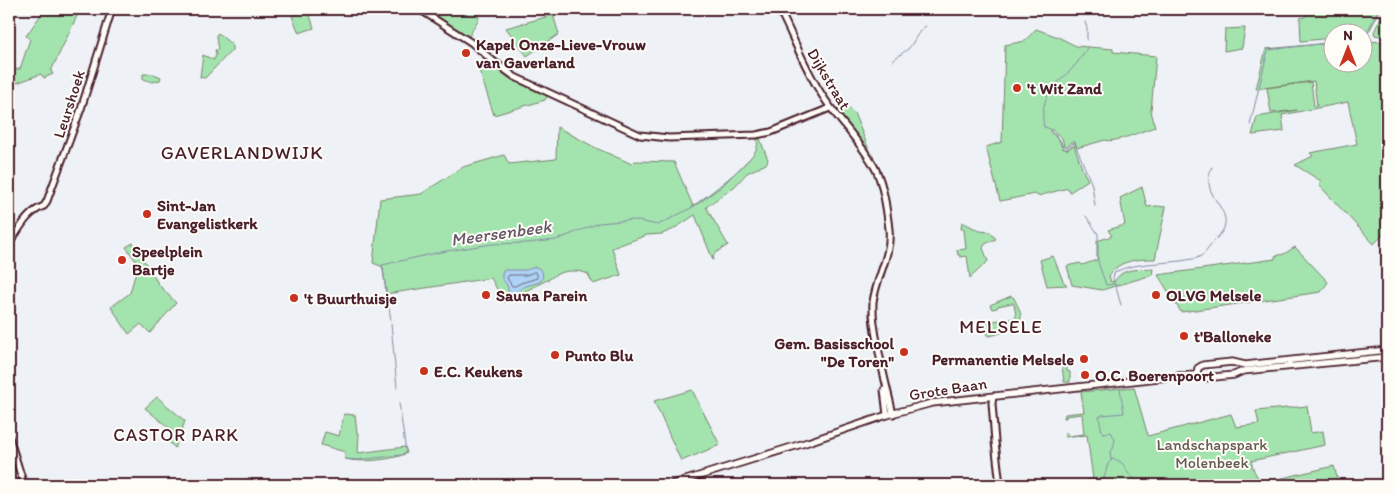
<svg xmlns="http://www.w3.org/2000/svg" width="1396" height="494" viewBox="0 0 1396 494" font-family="Itim,sans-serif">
	<rect width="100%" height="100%" fill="#eef1f6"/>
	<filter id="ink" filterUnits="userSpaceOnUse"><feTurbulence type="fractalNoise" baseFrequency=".02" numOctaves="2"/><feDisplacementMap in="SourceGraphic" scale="10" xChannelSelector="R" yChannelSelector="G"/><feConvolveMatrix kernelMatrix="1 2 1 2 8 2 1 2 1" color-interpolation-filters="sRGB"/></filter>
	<g filter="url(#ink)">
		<g fill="#a3e4ae" stroke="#76826c">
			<path d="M45,9H64L77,16L51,71L53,74L44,78L41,74L9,86V70L20,69L30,39L26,36Z"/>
			<path d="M308,9L314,28L299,33L292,16Z"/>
			<path d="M424,9H476L479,18L468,38Z"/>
			<path d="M1308,9H1381L1367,35L1364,36V32H1334L1333,38L1301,41L1300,18L1305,17Z"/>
			<path d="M1385,9H1387V37L1375,35L1374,32Z"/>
			<path d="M553,15L559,34L527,56L506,28Z"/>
			<path d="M1245,28L1242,48L1224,51L1225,29Z"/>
			<path d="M1036,29L1058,37L1076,46L1113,49V52L1156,56L1151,111L1155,127C1144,130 1114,144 1105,140L1077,148L1075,142H1072L1067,147L1064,146L1062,138L1051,129L1050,132L1060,141L1062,148L1067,150L1074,145L1083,171L1088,180L1070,192L1068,188L1038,196L1035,194L1000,201L986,147L1002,142L1005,45L1025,41Z"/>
			<path d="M218,33L232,45V50L205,78L200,77L203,55L214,60L216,55L215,50H218L216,35Z"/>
			<path d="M1364,41L1387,42V231L1374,244L1319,185L1321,181L1295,165L1313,156L1310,153L1357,144L1348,102L1282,115L1284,131L1252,135L1257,117L1297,110L1271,113L1267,88L1311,82L1314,106H1317L1314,81L1256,89L1266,49L1333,43L1334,62H1364Z"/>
			<path d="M484,59L511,79L548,95L545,100L494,115L478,67Z"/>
			<path d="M143,74H154L161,77L160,80L153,82L143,79Z"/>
			<path d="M848,107L854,113L868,147V153L848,127L837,109Z"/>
			<path d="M557,127L596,148L632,164L635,161L674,162L693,206C706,197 754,161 757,147C758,145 757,142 757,139H760L768,160L766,164L747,173L734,187L706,207L728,245L714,254L713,260L695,215L672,230L662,234L647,235L612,248L621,275L593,284L588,274C577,269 560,270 551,278L504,302L491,278L386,294L383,267L373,263L380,199L421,194L463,167L504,155L509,164L556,159Z"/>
			<path d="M1142,187L1147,207L1156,206L1166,207L1155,259C1138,259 1118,260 1109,276L1111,282L1115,281C1122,267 1140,270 1153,269L1152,275L1102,290L1072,285L1067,266L1080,263L1082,265L1097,260V241L1112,236L1108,230L1125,225L1120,198Z"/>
			<path d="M962,222L980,231L990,232L996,239L985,244L983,248L988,261L970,278L967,256L960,257V255H958L957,250L966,249L964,229H961Z"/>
			<path d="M133,243L159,285L176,303L150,333L141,324L129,334L111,307L130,293L138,264L126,247Z"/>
			<path d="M1295,247L1328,282L1321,292L1181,312L1158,275L1275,259V256L1284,254Z"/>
			<path d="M1053,256L1063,281L1067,285L1047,286L1040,260Z"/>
			<path d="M1011,296L1014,298C1016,303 1021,311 1021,317C1020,328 997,335 988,336L984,323L999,320L1001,322L1006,321C1008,318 1013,320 1016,316L1014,304L1012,303L998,306L997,308L992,309L990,305Z"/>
			<path d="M1062,366H1067V371L1070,372V382H1064Z"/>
			<path d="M1134,387L1148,436L1231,414L1236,427L1259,424L1256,411L1307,406L1311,433L1323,431L1325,445L1251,461L1254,471L1261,483L1334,466L1339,485H1072L1071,483L1093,479L1087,435L1065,437L1064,433H1067L1068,436L1084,434L1082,414L1066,416V418H1064L1065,414L1084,412L1081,392Z"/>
			<path d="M692,390L720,445L681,461L654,401Z"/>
			<path d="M157,397L185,421L175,448L168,441L174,432L145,408Z"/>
			<path d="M344,414L355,415L357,433H359L358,453L405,447L407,453C394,460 360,463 345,459V452L321,445L325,432L339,436Z"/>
		</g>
		<path fill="#acd2f5" stroke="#858aa4" d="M535,267C543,268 545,276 540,282L523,287L513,295L509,293L507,285L502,279V273L504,270H526Z"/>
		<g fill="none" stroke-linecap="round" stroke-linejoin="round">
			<path stroke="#71677c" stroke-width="1" d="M535,272L537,274V278L521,283L515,286H512L507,278L509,275H526Z"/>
			<g stroke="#858aa4" stroke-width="1">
				<path d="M1085,22L1087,28V40"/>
				<path d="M1366,34L1379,9"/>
				<path d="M1364,40H1366"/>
				<path d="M891,62C897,56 902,54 908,49C915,42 917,31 926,26"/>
				<path d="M1051,88C1065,77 1079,63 1087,48"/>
				<path d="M1050,90C1044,101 1041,114 1044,127L1048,128L1060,140L1064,149H1067L1073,143L1075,144L1092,185L1095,206"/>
				<path d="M1250,125L1268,50L1334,42"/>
				<path d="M1086,216L1098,234V262L1106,285L1115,284L1121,305"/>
				<path d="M1114,284L1113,277L1115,272C1134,262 1165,264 1187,260C1191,259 1196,259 1199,257C1204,255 1209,248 1212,243C1216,239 1222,233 1224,228C1232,207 1198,195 1212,167"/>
				<path d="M391,320L382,265L441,252L492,244L527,243L556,240L599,223L633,220L658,225L693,207L721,187L749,159"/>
				<path d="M391,324L397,388"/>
				<path d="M347,459L357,460L401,455L406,452L399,403"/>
				<path d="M1111,460L1113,459C1128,462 1123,471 1133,478C1137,480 1143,482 1148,484L1149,485"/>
				<path d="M1111,461L1110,452L1113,449L1115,439L1111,432L1103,433L1102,432L1099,417L1102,415L1124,413L1120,388"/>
				<path d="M1102,485L1108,464L1110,462"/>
			</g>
			<g stroke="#4a1f2b" stroke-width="9">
				<g id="secondary">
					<path d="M419,9L472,43L493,61L515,77L640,135L669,138L756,135L771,132L830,108"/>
					<path d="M779,9C793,36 803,64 819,90C835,118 862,142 876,170C884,186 887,212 889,229C892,254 876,278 873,302C872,318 875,332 878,347C882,370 888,392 893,414"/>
					<path d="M9,244C20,229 26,213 44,206L47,201L81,109L112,9"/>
					<path d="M884,390L887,415"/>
					<path d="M993,396L992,403L995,442L1000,485"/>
					<path d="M9,437L24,485"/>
				</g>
			</g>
			<g stroke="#4a1f2b" stroke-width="9">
				<g id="primary">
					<path d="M1387,350L1245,365L1232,362L1203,365L1198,368L1197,373L1199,377L1204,378L1234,375L1243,371L1387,357"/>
					<path d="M670,485L808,442L887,415L932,403L1177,376L1195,375L1199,377"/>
				</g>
			</g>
			<use href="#secondary" stroke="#fdfcf7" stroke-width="5"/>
			<use href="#primary" stroke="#fdfcf7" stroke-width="5.5"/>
		</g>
	</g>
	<g fill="#c8321e" stroke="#fdfcf7" stroke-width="2">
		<circle cx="466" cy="53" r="5"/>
		<circle cx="1017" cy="88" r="5"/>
		<circle cx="147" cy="214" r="5"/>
		<circle cx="122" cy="260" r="5"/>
		<circle cx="486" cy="295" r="5"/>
		<circle cx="1156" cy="295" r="5"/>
		<circle cx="294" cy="298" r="5"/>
		<circle cx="1184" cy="336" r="5"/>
		<circle cx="904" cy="352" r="5"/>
		<circle cx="555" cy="355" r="5"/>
		<circle cx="1084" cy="359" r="5"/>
		<circle cx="424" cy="371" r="5"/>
		<circle cx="1085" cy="375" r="5"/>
	</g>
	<g text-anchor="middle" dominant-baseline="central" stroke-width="4" stroke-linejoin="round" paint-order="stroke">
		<g font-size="16" font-weight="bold" fill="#4a1f2b" stroke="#fdfcf7" text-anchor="start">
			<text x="476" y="44">Kapel Onze-Lieve-Vrouw<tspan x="476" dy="18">van Gaverland</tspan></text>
			<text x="1027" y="88">'t Wit Zand</text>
			<text x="157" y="205">Sint-Jan<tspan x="157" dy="18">Evangelistkerk</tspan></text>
			<text x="132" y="251">Speelplein<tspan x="132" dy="18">Bartje</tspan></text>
			<text x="496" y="295">Sauna Parein</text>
			<text x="1166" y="295">OLVG Melsele</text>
			<text x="304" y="298">'t Buurthuisje</text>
			<text x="1194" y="336">t'Balloneke</text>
			<text x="894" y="343" text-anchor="end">Gem. Basisschool<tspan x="894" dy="18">"De Toren"</tspan></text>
			<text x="565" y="355">Punto Blu</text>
			<text x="1074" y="359" text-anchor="end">Permanentie Melsele</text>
			<text x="434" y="371">E.C. Keukens</text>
			<text x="1095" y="375">O.C. Boerenpoort</text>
		</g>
		<g font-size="16" fill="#4a1f2b" stroke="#fdfcf7">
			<text transform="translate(829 79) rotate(59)">Dijkstraat</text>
			<text transform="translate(69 104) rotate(-72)">Leurshoek</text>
			<text transform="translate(948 389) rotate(-9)">Grote Baan</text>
		</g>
		<g font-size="16" fill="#655a52" stroke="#fdfcf7">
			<text x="1212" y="444">Landschapspark<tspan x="1212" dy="18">Molenbeek</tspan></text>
		</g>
		<g font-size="18" font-style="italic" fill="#675568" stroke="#fdfcf7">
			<text transform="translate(501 233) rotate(-8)">Meersenbeek</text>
		</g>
		<g font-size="18" letter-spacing="1" fill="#4a1f2b" stroke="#fdfcf7">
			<text x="176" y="435">CASTOR PARK</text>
		</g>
		<g font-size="19" letter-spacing="1" fill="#4a1f2b" stroke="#fdfcf7">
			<text x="242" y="152">GAVERLANDWIJK</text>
			<text x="1001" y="326">MELSELE</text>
		</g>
	</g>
	<rect width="1396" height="494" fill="none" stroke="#fdfcf7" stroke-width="30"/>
	<rect x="15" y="15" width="1366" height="464" fill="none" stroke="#4a1f2b" stroke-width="2" filter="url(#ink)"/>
	<g transform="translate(1348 48)"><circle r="24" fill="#fdfcf7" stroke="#b5a4a5"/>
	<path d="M0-4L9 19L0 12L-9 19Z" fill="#c8321e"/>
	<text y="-8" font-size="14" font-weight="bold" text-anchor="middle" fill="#4a1f2b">N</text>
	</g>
</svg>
